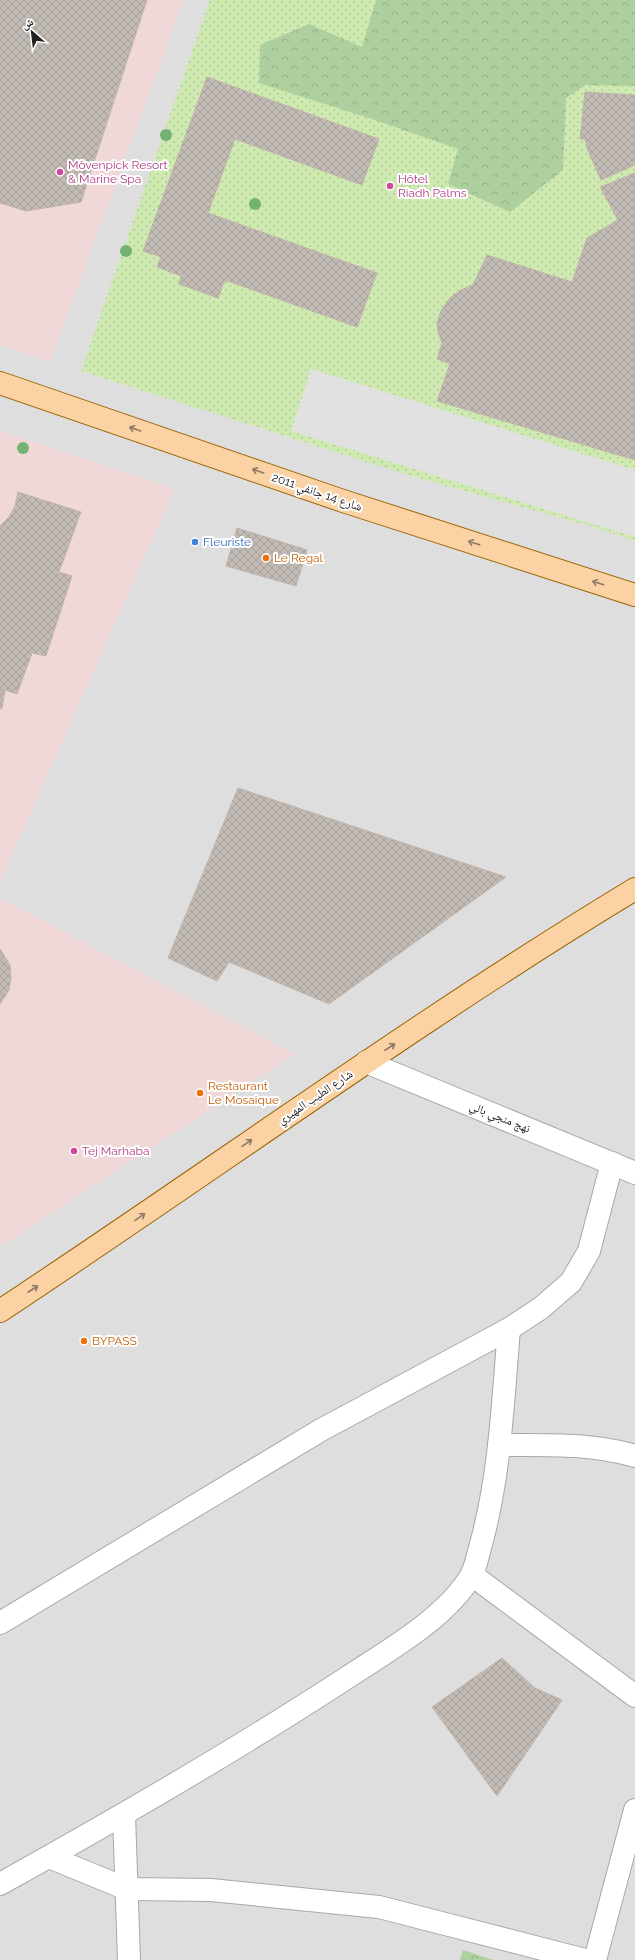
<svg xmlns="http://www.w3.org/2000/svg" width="635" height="1960" viewBox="0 0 635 1960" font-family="Raleway,'Noto Naskh Arabic',sans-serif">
	<defs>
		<pattern id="grass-dots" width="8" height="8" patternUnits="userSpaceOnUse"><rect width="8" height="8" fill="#ceeab0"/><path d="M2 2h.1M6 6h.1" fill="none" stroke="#b1c897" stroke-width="1.8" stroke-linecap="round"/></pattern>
		<pattern id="forest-crowns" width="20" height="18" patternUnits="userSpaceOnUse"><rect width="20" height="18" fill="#aecf9e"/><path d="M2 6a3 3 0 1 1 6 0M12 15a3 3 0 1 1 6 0" fill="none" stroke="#95b188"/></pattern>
		<pattern id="building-cross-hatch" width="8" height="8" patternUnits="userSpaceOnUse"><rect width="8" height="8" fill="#c2bab4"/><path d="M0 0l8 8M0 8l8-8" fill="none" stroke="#a6a09a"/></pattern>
	</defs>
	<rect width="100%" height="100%" fill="#f1eee8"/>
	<rect fill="#dfdede" x="0" y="0" width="635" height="1960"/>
	<g fill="#f1d8d8">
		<path d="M0,0H184L50,362L0,345Z"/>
		<path d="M0,431L175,488L0,882Z"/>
		<path d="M0,898L295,1054L0,1247Z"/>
	</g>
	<path fill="url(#grass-dots)" d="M210,0H635V541L594,527L408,475L81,371Z"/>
	<g fill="url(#forest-crowns)">
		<path d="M376,0H635V86L586,85L566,98L563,170L510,212L448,184L458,149L372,119L259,83L260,45L309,24L362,47Z"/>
		<path d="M463,1950L493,1960H460Z"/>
	</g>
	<path fill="#e1e1e1" d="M311,369L635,470V537L291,431Z"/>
	<g fill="url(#building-cross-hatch)" stroke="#c3b4aa">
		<path d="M0,0H147L81,202L26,211L0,203Z"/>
		<path d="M207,77L379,139L362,185L235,139L208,213L377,273L357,327L225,280L218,298L179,284L181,276L157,267L161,257L143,251Z"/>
		<path d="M585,92L635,95V165L601,180L588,151L585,139H580Z"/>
		<path d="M635,173V460L437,401L450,364L437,359L442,343L438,332L437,323L441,311L450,298L461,290L473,285L487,255L572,282L587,238L618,220L600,187Z"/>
		<path d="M18,492L81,512L59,572L72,576L46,656L32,653L17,694L5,690L2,708L0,709V526L9,517L15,506Z"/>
		<path d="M237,528L307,550L296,586L226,566Z"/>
		<path d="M238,788L506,877L329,1004L229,962L217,981L168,958Z"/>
		<path d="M0,949L10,965L11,978L9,990L0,1004Z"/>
		<path d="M502,1658L535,1688L562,1700L497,1796L432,1707Z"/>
	</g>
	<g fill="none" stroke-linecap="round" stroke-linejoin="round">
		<g stroke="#a8a8a8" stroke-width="24">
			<g id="minor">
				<path d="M366,1062L635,1173"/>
				<path d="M499,1445C545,1445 591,1443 635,1456"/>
				<path d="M472,1575L635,1696"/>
				<path d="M0,1623L321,1430L509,1329L541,1308L571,1282L589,1251L612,1163"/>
				<path d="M124,1815L129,1960"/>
				<path d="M49,1857L127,1889L211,1890L379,1907L585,1960"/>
				<path d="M0,1884C117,1819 233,1752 345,1679C387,1651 445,1619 471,1576C476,1567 478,1554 481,1544C500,1475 503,1401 509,1329"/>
				<path d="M595,1960L635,1810"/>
			</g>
		</g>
		<g stroke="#9b6403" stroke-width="24">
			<g id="primary">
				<path d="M0,383L343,501L635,595"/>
				<path d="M0,1311C212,1171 417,1021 635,889"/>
			</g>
		</g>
		<use href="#minor" stroke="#fff" stroke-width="22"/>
		<use href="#primary" stroke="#fad2a4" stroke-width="22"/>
	</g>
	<g fill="#74b273">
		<circle cx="166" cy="135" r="6"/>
		<circle cx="255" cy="204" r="6"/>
		<circle cx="126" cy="251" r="6"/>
		<circle cx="23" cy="448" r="6"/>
	</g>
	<defs><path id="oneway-shaft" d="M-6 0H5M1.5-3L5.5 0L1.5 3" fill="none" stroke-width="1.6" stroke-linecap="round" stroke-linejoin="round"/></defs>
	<g stroke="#8e7a62">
		<use href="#oneway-shaft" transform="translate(135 429) rotate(-161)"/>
		<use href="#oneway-shaft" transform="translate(258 471) rotate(-161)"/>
		<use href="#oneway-shaft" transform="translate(474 543) rotate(-162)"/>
		<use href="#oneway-shaft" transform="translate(598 583) rotate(-162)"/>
		<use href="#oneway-shaft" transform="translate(390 1047) rotate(-33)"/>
		<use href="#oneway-shaft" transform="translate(247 1143) rotate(-35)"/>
		<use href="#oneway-shaft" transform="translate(140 1217) rotate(-35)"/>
		<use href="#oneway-shaft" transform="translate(33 1289) rotate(-33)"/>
	</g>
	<g fill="#d1479c" stroke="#fff" stroke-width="1.5">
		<circle cx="60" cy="172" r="4"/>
		<circle cx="390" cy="186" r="4"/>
		<circle cx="74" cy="1151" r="4"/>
	</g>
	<circle fill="#3f7fe0" stroke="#fff" stroke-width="1.5" cx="195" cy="542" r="4"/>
	<g fill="#e8710a" stroke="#fff" stroke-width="1.5">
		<circle cx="266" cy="558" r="4"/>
		<circle cx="200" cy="1093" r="4"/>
		<circle cx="84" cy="1341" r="4"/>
	</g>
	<g text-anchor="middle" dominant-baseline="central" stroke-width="4" stroke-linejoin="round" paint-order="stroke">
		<g font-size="12" fill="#b23c85" stroke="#fff" text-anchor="start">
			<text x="68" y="165">Mövenpick Resort<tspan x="68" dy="14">&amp; Marine Spa</tspan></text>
			<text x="398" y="179">Hôtel<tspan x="398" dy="14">Riadh Palms</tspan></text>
			<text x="82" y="1151">Tej Marhaba</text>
		</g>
		<g font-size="12" fill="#212121" stroke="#fff">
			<text transform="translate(317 492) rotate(19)">شارع 14 جانفي 2011</text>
			<text transform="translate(315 1097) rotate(-34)">شارع الطيب المهيري</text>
			<text transform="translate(500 1117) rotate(22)">نهج منجي بالي</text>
		</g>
		<g font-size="12" fill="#366cbe" stroke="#fff" text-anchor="start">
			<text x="203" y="542">Fleuriste</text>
		</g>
		<g font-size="12" fill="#c56008" stroke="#fff" text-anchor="start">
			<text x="274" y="558">Le Regal</text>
			<text x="208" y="1086">Restaurant<tspan x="208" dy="14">Le Mosaique</tspan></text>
			<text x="92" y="1341">BYPASS</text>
		</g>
	</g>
	<g transform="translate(32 32) rotate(332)" stroke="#ffffff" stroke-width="3" paint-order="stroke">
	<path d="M0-3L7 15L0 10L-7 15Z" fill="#212121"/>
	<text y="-6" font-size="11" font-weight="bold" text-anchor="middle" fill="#212121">ش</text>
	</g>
</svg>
